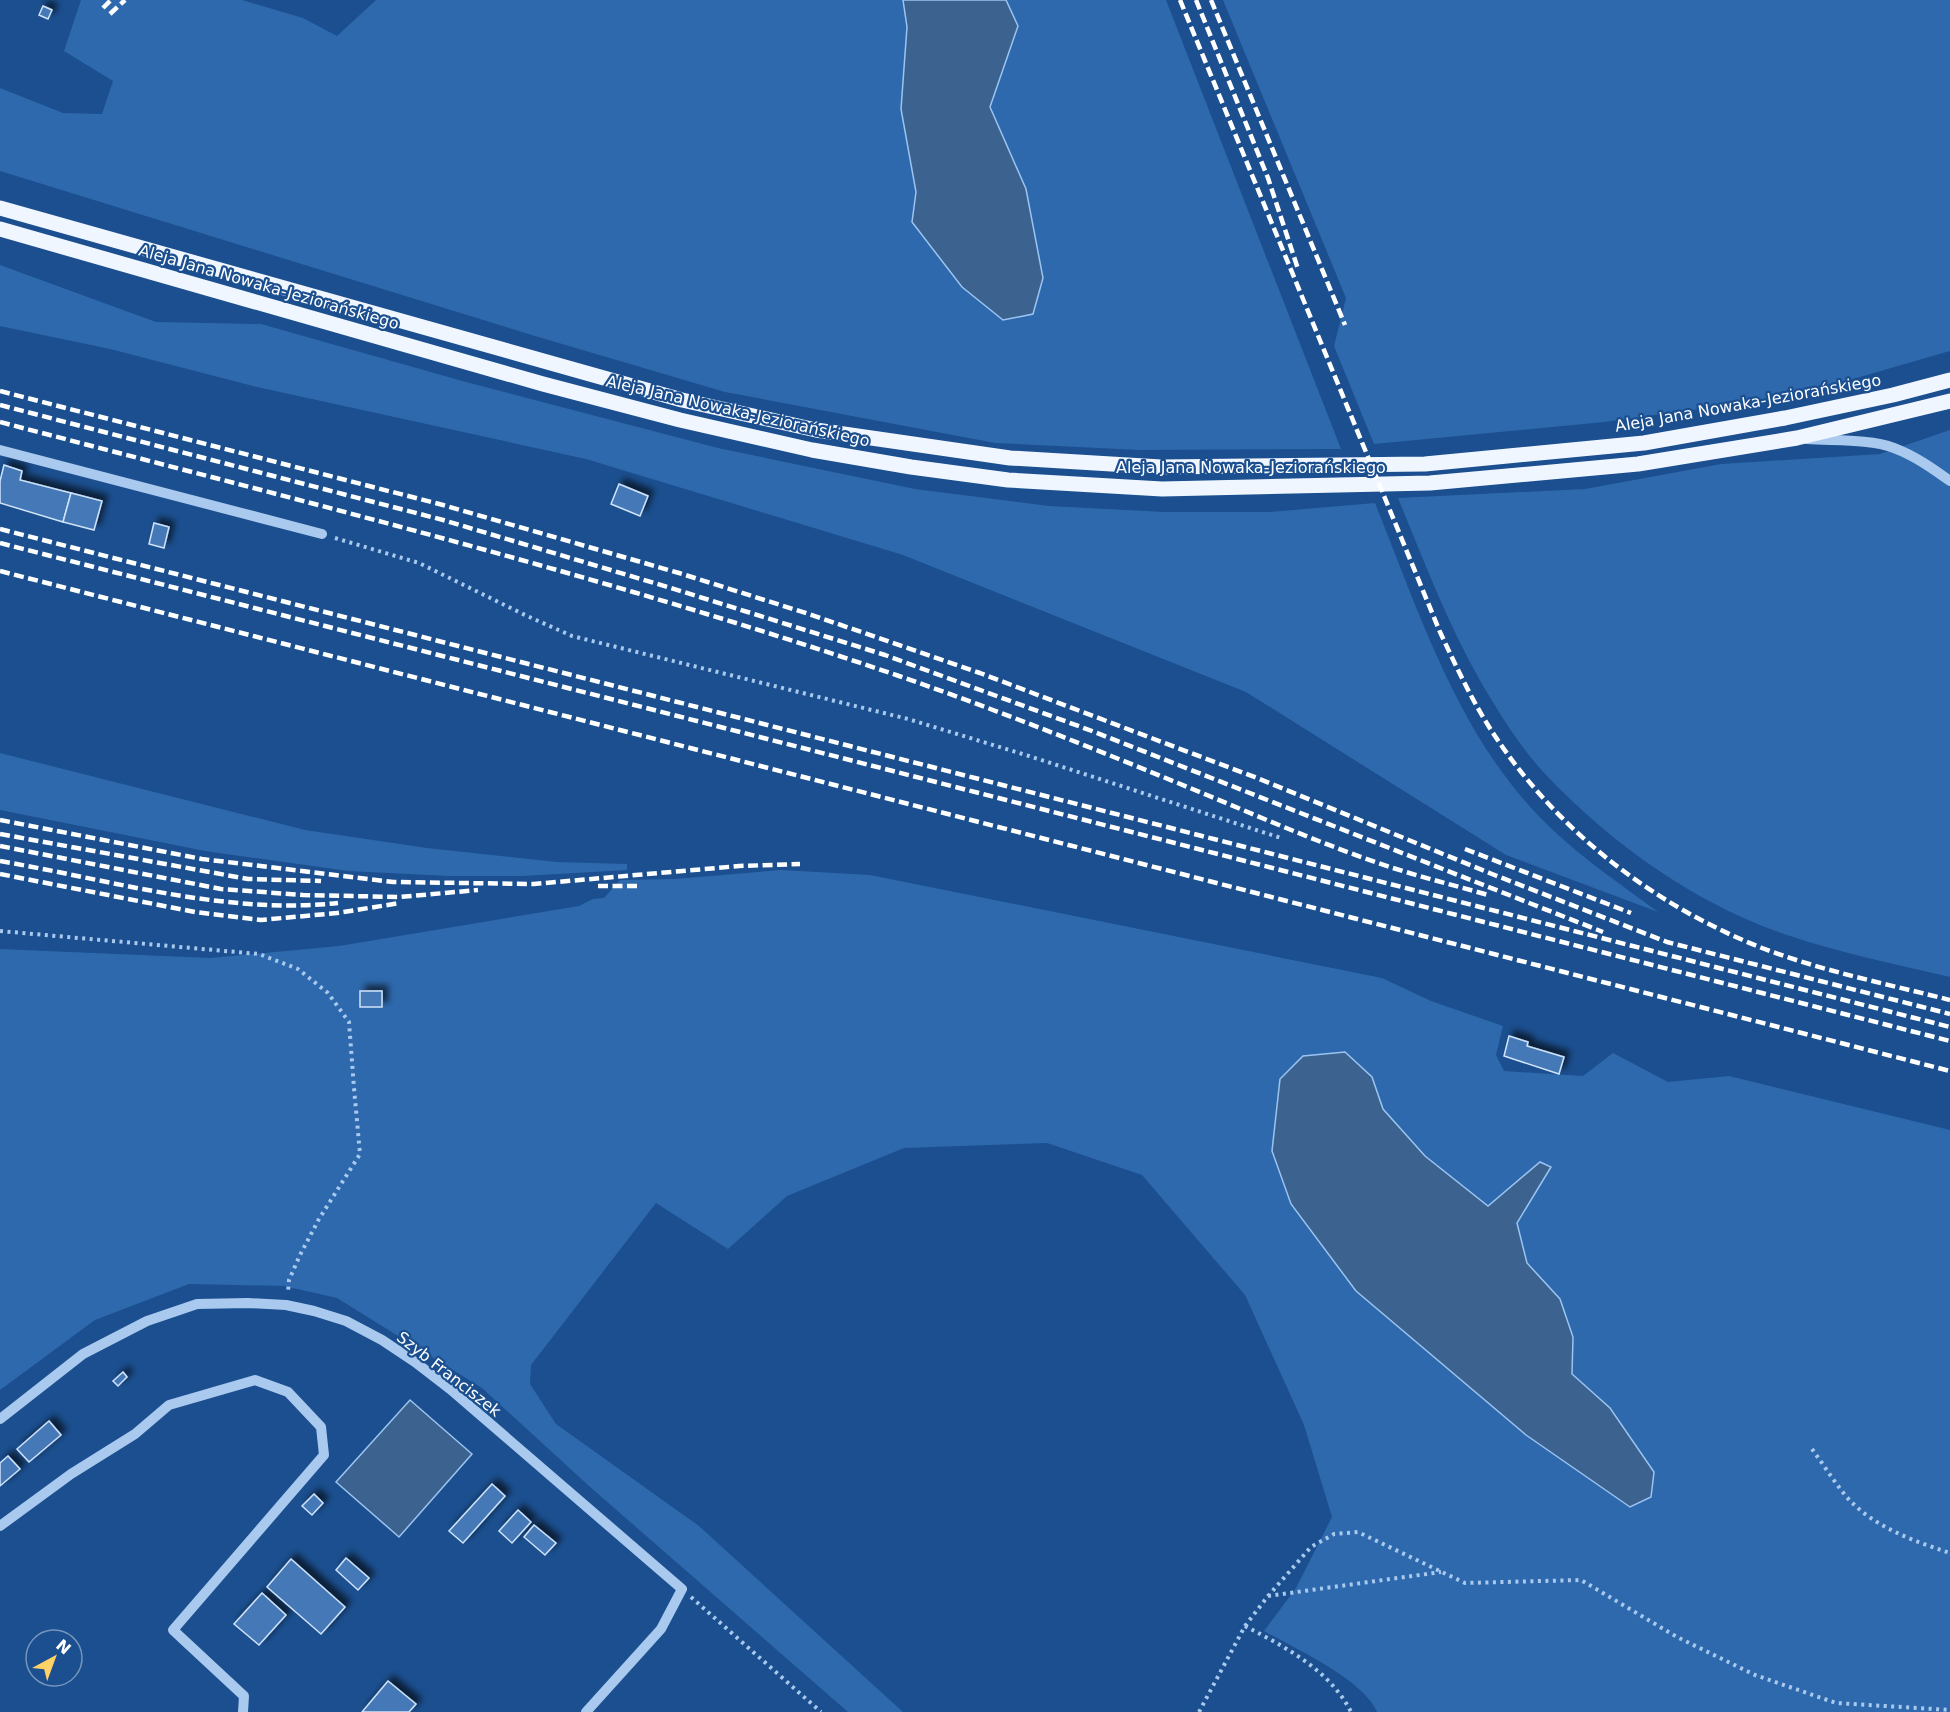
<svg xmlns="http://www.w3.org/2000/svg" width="1950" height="1712" viewBox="0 0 1950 1712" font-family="'DejaVu Sans',sans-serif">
	<defs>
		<filter id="shadow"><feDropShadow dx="5.5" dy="-5.5" stdDeviation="3" flood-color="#0009"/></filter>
	</defs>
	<rect width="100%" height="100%" fill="#1b4f8f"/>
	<g fill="#2e69ad" fill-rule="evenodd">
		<path d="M81,0H242L303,18L337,36L376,0H903L907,27L901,109L916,192L912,222L1026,188L990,107L1018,26L1006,0H1166L1341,449L1139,450L995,443L725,392L535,336L0,171V88L63,113L102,114L113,81L64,51Z"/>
		<path d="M1223,0H1950V351L1794,396L1604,422L1374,444L1334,346L1346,298Z"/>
		<path d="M0,265L156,322L261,324L466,382L718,448L915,489L1049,506L1165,512H1270L1375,503C1421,617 1461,745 1554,831C1586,861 1623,886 1658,912L1506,855L1246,692L903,555L586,459L257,387L110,349L0,326Z"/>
		<path d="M1950,430V977C1895,964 1840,953 1787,935C1697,905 1613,845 1547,776C1522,750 1501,716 1482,684C1448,625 1424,561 1398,498L1585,489L1721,464L1880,454Z"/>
		<path d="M0,753L305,830L427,848L557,862L627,864V870L523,876H449L348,871L205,851L0,810Z"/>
		<path d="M781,870L870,875L1382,978L1431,1001L1503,1026L1496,1055L1504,1071L1583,1076L1613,1053L1668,1082L1729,1076L1950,1130V1712H1377C1364,1680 1296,1649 1264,1631L1296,1588L1332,1517L1304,1425L1245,1295L1142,1175L1047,1143L904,1148L787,1196L728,1249L656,1203L531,1365L530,1384L556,1424L699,1526L903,1712H848L589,1486L482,1388L337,1298L284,1286L189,1284L95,1320L0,1390V949L210,958L339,946L579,906L593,899L604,898L620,880L675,879ZM1372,1077L1383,1109L1425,1156L1488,1206L1540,1162L1517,1223L1527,1263L1560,1299L1573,1337L1572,1374L1610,1408L1272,1151Z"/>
	</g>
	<g fill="#3c6290" stroke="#9cc4f0" stroke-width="1.5">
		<path d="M903,0H1006L1018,26L990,107L1026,189L1043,278L1033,314L1003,320L962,287L912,222L916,192L901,109L907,27Z"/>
		<path d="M1345,1052L1372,1077L1383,1109L1425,1156L1488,1206L1540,1162L1551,1167L1517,1223L1527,1263L1560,1299L1573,1337L1572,1374L1610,1408L1654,1472L1651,1497L1630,1507L1526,1435L1356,1291L1291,1204L1272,1151L1280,1079L1303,1056Z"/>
		<path d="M410,1400L472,1454L399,1537L336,1482Z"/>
	</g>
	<g fill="#4478b7" stroke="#cfe3fa" stroke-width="1.5" filter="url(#shadow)">
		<path d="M43,6L52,10L48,19L39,15Z"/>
		<path d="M4,465L22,471L20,480L71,493L63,522L0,503V481Z"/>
		<path d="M619,484L648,496L640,516L611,504Z"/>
		<path d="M71,493L102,501L94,530L63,522Z"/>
		<path d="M154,523L169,527L164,548L149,544Z"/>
		<rect x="360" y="991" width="22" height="16"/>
		<path d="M1509,1036L1528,1042L1527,1046L1564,1057L1559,1074L1504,1056Z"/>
		<path d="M123,1372L127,1377L118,1386L113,1381Z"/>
		<path d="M49,1421L61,1435L29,1462L17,1449Z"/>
		<path d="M8,1456L20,1469L0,1486V1463Z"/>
		<path d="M492,1484L505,1496L463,1543L449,1531Z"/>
		<path d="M314,1494L323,1503L312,1515L302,1506Z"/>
		<path d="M518,1510L531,1522L512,1543L499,1531Z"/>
		<path d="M534,1525L556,1543L545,1555L524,1537Z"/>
		<path d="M346,1558L369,1578L358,1590L336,1570Z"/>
		<path d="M291,1559L345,1607L321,1634L267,1587Z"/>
		<path d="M262,1593L286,1615L259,1645L234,1624Z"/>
		<path d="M388,1681L416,1704L409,1712H362Z"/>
	</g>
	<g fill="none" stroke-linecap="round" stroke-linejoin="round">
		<g stroke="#a9c9ee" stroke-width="4" stroke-dasharray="3 4.5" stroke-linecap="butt">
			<path d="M335,538L419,563L525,615L572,636L908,719L1029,756L1281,838"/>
			<path d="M0,931L259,954L298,969L328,993L349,1022L354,1088L360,1154L319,1219L300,1255L289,1280L288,1292"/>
			<path d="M1812,1449C1823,1464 1833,1480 1845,1495C1871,1526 1913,1541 1950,1553"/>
			<path d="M1268,1596L1441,1572"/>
			<path d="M691,1597L821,1712"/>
			<path d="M1245,1626C1285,1647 1330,1670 1351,1712"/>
			<path d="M1199,1712L1245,1626L1268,1596L1311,1547L1334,1534L1358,1532L1465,1583L1581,1580L1677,1637L1755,1675L1836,1703L1950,1710"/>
		</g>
		<g stroke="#a9c9ee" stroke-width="10">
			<path d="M1807,439C1833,441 1870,439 1894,448C1915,456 1932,468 1950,481"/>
			<path d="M0,450L322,534"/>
			<path d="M0,1419L83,1354L147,1321L197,1304L248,1303L286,1305L314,1311L346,1321L382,1340L415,1362L450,1389L682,1589L661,1629L586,1712"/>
			<path d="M0,1526L71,1474L135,1434L169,1405L255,1380L288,1392L321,1427L324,1455L173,1630L244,1696L243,1712"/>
		</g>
		<g stroke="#f0f6ff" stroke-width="15">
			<path d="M0,208L682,400L816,430L1010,458L1161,467L1425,464L1644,443L1785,418L1893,395L1950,380"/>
			<path d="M0,229L543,384L680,420L812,450L911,467L1008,480L1162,489L1430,483L1638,464L1797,438L1950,401"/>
		</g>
		<g stroke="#fff" stroke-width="4.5" stroke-dasharray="10 4.5" stroke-linecap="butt">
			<path d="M1180,0L1440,632C1456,666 1472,701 1493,733C1557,831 1653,905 1762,948C1822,971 1887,984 1950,1000"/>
			<path d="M1196,0L1268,178L1298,269"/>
			<path d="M1211,0L1345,325"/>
			<path d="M103,8L111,0"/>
			<path d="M110,14L125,0"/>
			<path d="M0,391L443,505L679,573L809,614L980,673L1080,711L1257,778L1492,874L1667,942L1950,1014"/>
			<path d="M0,405L443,520L671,588L885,655L1092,731L1603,932"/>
			<path d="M0,422C301,501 604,575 899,676C1003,712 1105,753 1207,795C1262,818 1318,842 1375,862C1412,875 1450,884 1488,895"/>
			<path d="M0,529L1950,1027"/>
			<path d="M0,543L1950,1041"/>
			<path d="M0,571L1950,1071"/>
			<path d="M0,820L202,859L393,882L534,884L739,866L800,864"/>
			<path d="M0,834L248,879L321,881"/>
			<path d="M0,846L221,889L303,895L400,897L478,890"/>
			<path d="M1465,849L1631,913"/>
			<path d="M0,861C111,880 224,915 338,903"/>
			<path d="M0,874L195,912L261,920L337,913L400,903"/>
			<path d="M598,886H638"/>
		</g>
	</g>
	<g text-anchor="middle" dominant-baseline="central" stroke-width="4.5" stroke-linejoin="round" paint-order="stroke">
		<g font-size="16" fill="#fff" stroke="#1b4f8f">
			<text transform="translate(269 287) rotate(16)">Aleja Jana Nowaka-Jeziorańskiego</text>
			<text transform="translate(1748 403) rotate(-10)">Aleja Jana Nowaka-Jeziorańskiego</text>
			<text transform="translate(738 411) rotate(13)">Aleja Jana Nowaka-Jeziorańskiego</text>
			<text x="1251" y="467">Aleja Jana Nowaka-Jeziorańskiego</text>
			<text transform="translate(449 1374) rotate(38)">Szyb Franciszek</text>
		</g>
	</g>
	<g transform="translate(54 1658) rotate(41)"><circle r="28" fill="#1b4f8f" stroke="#7695bc" stroke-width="1.5"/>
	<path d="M0-4.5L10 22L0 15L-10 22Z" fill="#ffd166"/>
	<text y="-9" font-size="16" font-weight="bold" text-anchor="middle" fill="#ffffff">N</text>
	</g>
</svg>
